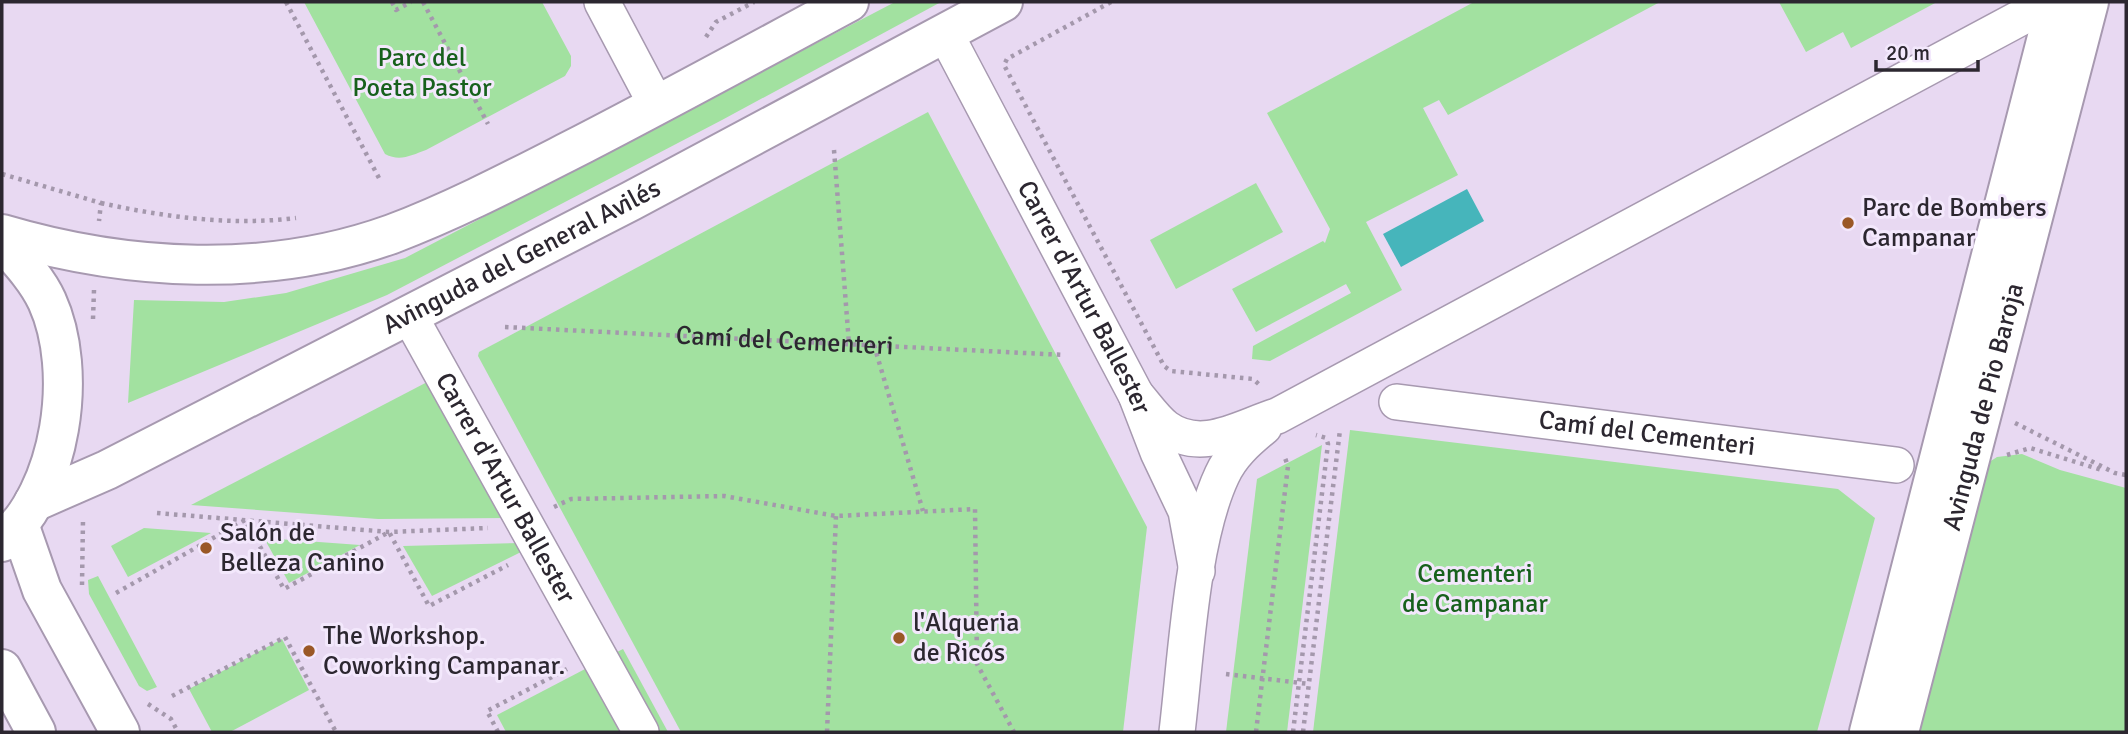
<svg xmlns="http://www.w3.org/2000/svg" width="2128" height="734" viewBox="0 0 2128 734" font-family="Signika,sans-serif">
	<rect width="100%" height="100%" fill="#e8d9f2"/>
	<g fill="#a2e1a0">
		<path d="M304,2H542L571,56V66L565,76L426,150C412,155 400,162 385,154Z"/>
		<path d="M895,2H941L722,120L387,295L128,403L134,300L224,302L286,293L405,258Z"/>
		<path d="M1474,2H1660L1448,115L1439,100L1423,108L1458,175L1366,222L1402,290L1270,361L1252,359L1253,346L1351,293L1346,284L1256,332L1232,289L1323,241L1325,243L1330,229L1267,113Z"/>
		<path d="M1779,2H1937L1851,48L1843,32L1806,52Z"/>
		<path d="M928,112L1147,527L1123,732H681L478,356L479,352Z"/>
		<path d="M1256,183L1283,232L1176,289L1150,240Z"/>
		<path d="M433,379L507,518L378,519L191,505Z"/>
		<path d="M1350,430L1838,489L1875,518L1817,732H1313Z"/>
		<path d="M1322,445L1287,732H1226L1257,479Z"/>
		<path d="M2022,454L2060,470L2126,488V732H1914L1980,468L1997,457Z"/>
		<path d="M144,528L211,533L128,577L111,546Z"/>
		<path d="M264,538L360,545L289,583Z"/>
		<path d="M522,543L525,550L432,596L403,546Z"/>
		<path d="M98,576L157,687L147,691L139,686L89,594L88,580Z"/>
		<path d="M282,639L309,690L230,732H212L189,689Z"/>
		<path d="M623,649L668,732H653L611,655Z"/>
		<path d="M587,668L622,732H506L497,715Z"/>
	</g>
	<path fill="#46b5bb" d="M1467,189L1484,221L1401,267L1383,234Z"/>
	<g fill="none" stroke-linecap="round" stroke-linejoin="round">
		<g stroke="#a799b0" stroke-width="38">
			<g id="minor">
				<path d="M602,2L657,106"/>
				<path id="s2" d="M945,33L1136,395L1158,452L1186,511L1197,571"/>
				<path id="s3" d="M409,315L641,732"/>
				<path d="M1136,395C1145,405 1155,420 1166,428C1202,454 1241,427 1277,416L2050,2"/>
				<path id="s4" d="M1397,402L1896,465"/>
				<path d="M1177,732C1186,658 1191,541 1222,475C1231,455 1247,441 1264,427"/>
			</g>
		</g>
		<g stroke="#a799b0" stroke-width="42">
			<g id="major">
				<path d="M2,234C127,271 267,279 392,234C458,209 520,176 583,144C672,98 760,50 849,2"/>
				<path d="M2,241C18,259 37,279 47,301C79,371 62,491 2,542"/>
				<path id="s5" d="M34,502L107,470L631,201L1003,2"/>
				<path d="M19,524L42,590L120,732"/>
				<path d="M2,669L36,732"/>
				<path d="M1869,732L2056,2"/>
				<path id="s6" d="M1899,732L2089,2"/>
			</g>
		</g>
		<g stroke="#a498ac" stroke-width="4.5" stroke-dasharray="3.5 5" stroke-linecap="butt">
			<path d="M286,2L379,178"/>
			<path d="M392,2L396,10L411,2"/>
			<path d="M423,2L488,124"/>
			<path d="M1111,2L1007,59L1004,65L1164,366L1171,371L1253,379L1262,387"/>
			<path d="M706,37L716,22L754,2"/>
			<path d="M834,150L849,344"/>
			<path d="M2,174L101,203L99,221"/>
			<path d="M101,203C164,217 231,226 296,218"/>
			<path d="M93,319L94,290"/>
			<path id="s1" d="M505,327L1065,355"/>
			<path d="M874,345L923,511"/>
			<path d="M2015,423L2115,473L2126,475"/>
			<path d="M2007,455L2030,448L2102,470"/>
			<path d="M554,507L571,499L724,496L836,516L975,509L977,664L1014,732"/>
			<path d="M157,513L389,532L488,528"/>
			<path d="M82,585L83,520"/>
			<path d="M116,593L245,520L284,589L389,532L429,606L508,565"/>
			<path d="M1226,674L1309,684"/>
			<path d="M172,696L285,637L336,732"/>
			<path d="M148,704L171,719L178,732"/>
			<path d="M498,732L487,711L567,669"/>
			<path d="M827,732L836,516"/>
			<path d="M1256,732L1288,466L1285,458"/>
			<path d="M1293,732L1328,444L1326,438L1316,435"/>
			<path d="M1303,732L1340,430"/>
		</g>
		<use href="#minor" stroke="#fff" stroke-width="35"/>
		<use href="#major" stroke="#fff" stroke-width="38"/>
	</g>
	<g fill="#9a5826" stroke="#f3e8fc" stroke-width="2.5">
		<circle cx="1848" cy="223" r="7"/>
		<circle cx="206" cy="548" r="7"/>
		<circle cx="899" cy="638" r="7"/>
		<circle cx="309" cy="651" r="7"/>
	</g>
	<g text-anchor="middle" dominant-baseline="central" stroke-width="6" stroke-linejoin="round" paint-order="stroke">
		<g font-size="26" fill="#17611c" stroke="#f3e8fc">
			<text x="422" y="58">Parc del<tspan x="422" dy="30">Poeta Pastor</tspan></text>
			<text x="1475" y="574">Cementeri<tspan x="1475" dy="30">de Campanar</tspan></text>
		</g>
		<g font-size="26" fill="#2c2730" stroke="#f3e8fc" text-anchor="start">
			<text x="1862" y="208">Parc de Bombers<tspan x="1862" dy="30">Campanar</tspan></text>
			<text x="220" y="533">Salón de<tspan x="220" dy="30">Belleza Canino</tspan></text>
			<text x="913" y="623">l'Alqueria<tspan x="913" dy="30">de Ricós</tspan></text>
			<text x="323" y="636">The Workshop.<tspan x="323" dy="30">Coworking Campanar.</tspan></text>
		</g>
		<g font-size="26" fill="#2c2730" stroke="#f3e8fc">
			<text stroke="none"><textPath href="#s5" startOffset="546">Avinguda del General Avilés</textPath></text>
			<text stroke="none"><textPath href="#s2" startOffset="299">Carrer d'Artur Ballester</textPath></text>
			<text stroke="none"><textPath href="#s1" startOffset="280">Camí del Cementeri</textPath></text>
			<text stroke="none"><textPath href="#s6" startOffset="336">Avinguda de Pio Baroja</textPath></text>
			<text stroke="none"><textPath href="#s4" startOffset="252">Camí del Cementeri</textPath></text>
			<text stroke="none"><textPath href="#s3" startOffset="198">Carrer d'Artur Ballester</textPath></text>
		</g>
	</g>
	<rect width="2128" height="734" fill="none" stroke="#2c2730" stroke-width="7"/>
	<path d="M1876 60v10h102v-10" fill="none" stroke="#2c2730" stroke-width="3.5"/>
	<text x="1886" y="60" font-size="21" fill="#2c2730" stroke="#f3e8fc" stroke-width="5" paint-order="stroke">20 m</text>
</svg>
